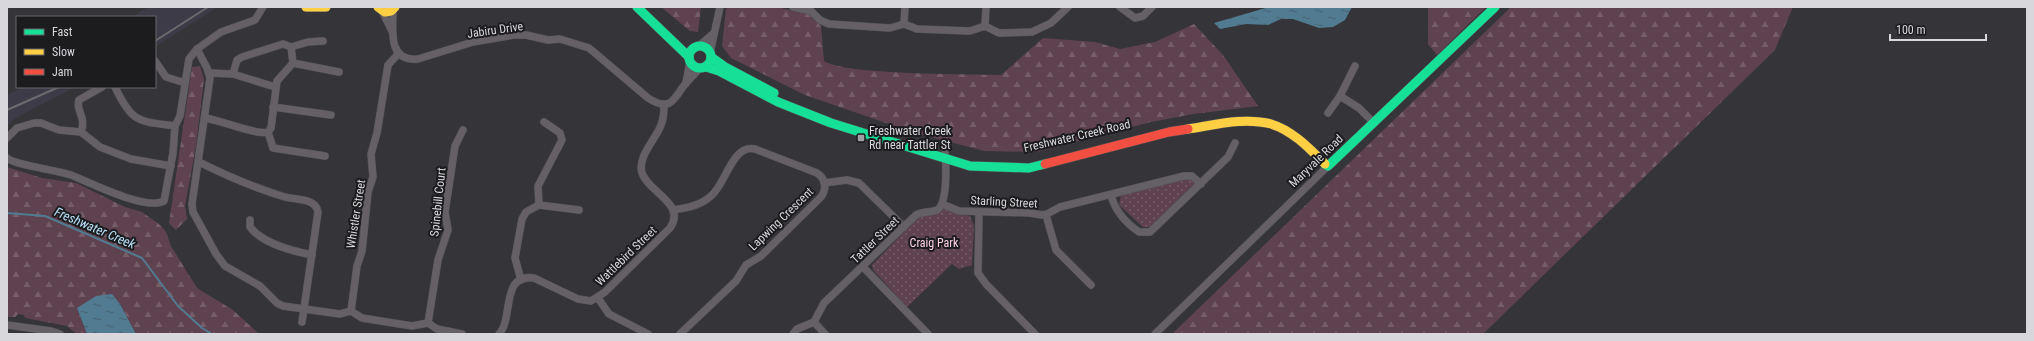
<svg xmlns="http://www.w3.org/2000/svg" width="2034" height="341" viewBox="0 0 2034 341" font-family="'Roboto Condensed',sans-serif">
	<defs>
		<pattern id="forest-firs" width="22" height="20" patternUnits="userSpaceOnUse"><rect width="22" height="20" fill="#5f424f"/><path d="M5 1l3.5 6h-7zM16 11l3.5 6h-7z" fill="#755d68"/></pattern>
		<pattern id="park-dots" width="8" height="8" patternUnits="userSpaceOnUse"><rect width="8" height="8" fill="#5f424f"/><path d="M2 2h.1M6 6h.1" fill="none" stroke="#755d68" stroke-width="1.8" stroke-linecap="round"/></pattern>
		<pattern id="water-ripples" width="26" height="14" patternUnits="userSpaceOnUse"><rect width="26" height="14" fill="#507b91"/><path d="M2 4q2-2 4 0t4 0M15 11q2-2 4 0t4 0" fill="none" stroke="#4a6371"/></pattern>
	</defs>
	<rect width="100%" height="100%" fill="#353438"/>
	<g fill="#3d3b47">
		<path d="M148,7H218L155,47V17H132Z"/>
		<path d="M22,87H75L14,119L7,127V95Z"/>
	</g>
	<g fill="url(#forest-firs)">
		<path d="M661,7H701L698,32L690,31Z"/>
		<path d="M728,7H776L808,14L821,26L824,61C845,75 968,74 1001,75L1043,38L1095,42L1120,49L1155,42L1194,24L1223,55L1258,106L1194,114L1151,122L1037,152L984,151L912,132L805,95L731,58L722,46L726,9Z"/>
		<path d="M1428,7H1486L1437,55L1428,44Z"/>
		<path d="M1511,7H1793L1775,50L1483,334H1172Z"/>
		<path d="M200,66L204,79L196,146L185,206L187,219L176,230L169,223L192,67Z"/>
		<path d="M7,167L42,178L76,183L125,207L142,212L159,224L166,232L171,246L197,288L233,310L259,334H136L120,304L77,308L87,334H77L67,326L25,318L24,315L18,314L15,317H7Z"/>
	</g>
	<g fill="url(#park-dots)">
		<path d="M1187,177L1194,178L1195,184L1152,227H1143L1119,205L1121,195Z"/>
		<path d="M943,208L952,212L970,216L974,226L972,265L959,269L952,264L907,307L873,270L872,265L921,214Z"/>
	</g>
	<g fill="url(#water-ripples)">
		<path d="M1269,7H1352L1345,20L1333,27L1319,28L1293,19H1281L1268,25L1246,24L1220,29L1214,23Z"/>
		<path d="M112,294L120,304L136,334H87L77,308L96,296Z"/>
	</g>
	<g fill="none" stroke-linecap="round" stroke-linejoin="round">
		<path stroke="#507b91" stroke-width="2" d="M7,213L45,216L142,258L178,306L202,328L212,334"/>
		<g stroke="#525255" stroke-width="8">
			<g id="street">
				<path d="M793,7L811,11L820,20L829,24L890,28L904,24L917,29L970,31L985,26L999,33L1032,32L1051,23L1068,7"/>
				<path d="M1120,7L1135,18L1143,16L1152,7"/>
				<path d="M393,9C393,29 387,62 418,59L473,42L514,35H526L548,40L560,39L589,48L648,98C673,114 674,96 687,82C691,77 696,74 699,68"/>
				<path d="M382,11L392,31"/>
				<path d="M904,24L905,7"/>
				<path d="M985,26L986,7"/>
				<path d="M699,46L714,33"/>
				<path d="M291,47L308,42L323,41"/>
				<path d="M197,49L207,68L210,78L192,204L193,212L216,254L225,266L260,286L277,303L283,306L340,314L351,311L362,318L412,326L428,323L437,329L462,334"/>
				<path d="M710,53L720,7"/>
				<path d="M155,61L166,77L185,83"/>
				<path d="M293,63L339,72"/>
				<path d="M209,73L233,74L275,87"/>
				<path d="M686,83L690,61"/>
				<path d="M115,87C132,123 138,121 175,126"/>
				<path d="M1340,96L1359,108L1374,123"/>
				<path d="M273,107L331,115"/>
				<path d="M1328,113L1340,96L1355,66"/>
				<path d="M205,118C220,120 258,136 268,132L271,128L277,81L293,63L291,47L283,44L242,57L237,60L233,74"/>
				<path d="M81,132C87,116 75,111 79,100L102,87"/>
				<path d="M268,132L273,148L325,156"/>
				<path d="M7,138L17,128L34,123H41L59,130L81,132L100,147L131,159L171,166"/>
				<path d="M7,158C14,165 57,170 71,175C91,183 146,211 164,201L173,153L175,126L180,116L189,59L197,49L221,32L255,20L263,7"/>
				<path d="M199,162C227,176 255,188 285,197C296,200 316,198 318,212L302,322"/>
				<path d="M824,183L847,180L859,183L904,227"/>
				<path d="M1111,195C1115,211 1126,223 1139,232H1150L1228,157L1235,143"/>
				<path d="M942,204L959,211L1030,213L1042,215L1047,214L1060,207L1184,176H1192L1201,184"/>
				<path d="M539,205L538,186L562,140L560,133L544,122"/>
				<path d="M673,210C686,208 700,206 711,196C726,184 732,144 755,149L817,173C826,179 827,189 821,197L761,256L746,265L736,281L680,334"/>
				<path d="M979,212L978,273L986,284L1035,334"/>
				<path d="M1046,215L1056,250L1091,285"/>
				<path d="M250,220V227C263,244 292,251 312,255"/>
				<path d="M863,267L928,334"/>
				<path d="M521,280L515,258L522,219L526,212L539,205L579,210"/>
				<path d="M598,298L609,314L648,334"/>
				<path d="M351,311L357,266L362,251L368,192L373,177L371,154L377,133L388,65L399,53"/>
				<path d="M814,322L825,334"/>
				<path d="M428,323L438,260L448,230L445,212L455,146L463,130"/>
				<path d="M7,325L51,331L60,334"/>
				<path d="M499,334C514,319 500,273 534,278L578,299L591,301L605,292L670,228C687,204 648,192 642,173C637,157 656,139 661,125C664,118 664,111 664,104"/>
				<path d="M793,334L797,329L814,322L824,303L916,215C923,211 930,213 937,210C948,203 946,165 945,153"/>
				<path d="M1155,334L1328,166"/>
			</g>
		</g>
		<g stroke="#525255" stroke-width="10">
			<g id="fast">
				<path d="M637,7L689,57"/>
				<circle cx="700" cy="57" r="11"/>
				<path d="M711,57L725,67L774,93"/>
				<path d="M706,67L719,71L778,102L831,123L970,166L1029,168L1045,164"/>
				<path d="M1325,164L1328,166L1495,7"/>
			</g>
		</g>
		<g stroke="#525255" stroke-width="10">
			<g id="slow">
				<path d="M306,7H326"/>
				<path d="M378,7L385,12L391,11L395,7"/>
				<path d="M1188,129C1215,125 1244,117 1271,124C1292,130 1310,149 1325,164"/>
			</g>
		</g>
		<g stroke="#525255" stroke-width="10">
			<path id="jam" d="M1045,164L1169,132L1188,129"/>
		</g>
		<use href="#street" stroke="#646065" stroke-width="7"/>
		<use href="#fast" stroke="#16e098" stroke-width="9"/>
		<use href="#slow" stroke="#ffcf43" stroke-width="9"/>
		<use href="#jam" stroke="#f24e42" stroke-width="9"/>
		<g stroke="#6c6a6e" stroke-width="2">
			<path d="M155,41L208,7"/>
			<path d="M7,110L59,87"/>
		</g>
	</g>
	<rect fill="#9f9ea2" stroke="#1c1b1e" stroke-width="1.5" x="857" y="134" width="8" height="8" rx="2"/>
	<g text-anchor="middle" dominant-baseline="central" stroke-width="4" stroke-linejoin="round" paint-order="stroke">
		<g font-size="12" fill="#d8d7db" stroke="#1c1b1e">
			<text transform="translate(495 30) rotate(-8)">Jabiru Drive</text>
			<text transform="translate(1077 136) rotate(-13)">Freshwater Creek Road</text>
			<text transform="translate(1316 161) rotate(-44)">Maryvale Road</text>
			<text transform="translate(438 202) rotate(-84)">Spinebill Court</text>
			<text transform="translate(1004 202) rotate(3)">Starling Street</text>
			<text transform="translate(356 214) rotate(-81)">Whistler Street</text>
			<text transform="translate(781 219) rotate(-44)">Lapwing Crescent</text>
			<text transform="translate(875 240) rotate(-44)">Tattler Street</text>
			<text transform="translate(626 256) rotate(-44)">Wattlebird Street</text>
		</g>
		<g font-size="12" fill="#d8d7db" stroke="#1c1b1e" text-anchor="start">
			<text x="869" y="131">Freshwater Creek<tspan x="869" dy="14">Rd near Tattler St</tspan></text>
		</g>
		<g font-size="12" fill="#fed1e4" stroke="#1c1b1e">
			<text x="934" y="243">Craig Park</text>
		</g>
		<g font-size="13" font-style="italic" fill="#b5e0f8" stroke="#1c1b1e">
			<text transform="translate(95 228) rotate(23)">Freshwater Creek</text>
		</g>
	</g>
	<rect width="2034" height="341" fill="none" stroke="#d8d7db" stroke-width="16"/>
	<rect x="16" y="16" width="140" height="72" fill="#1c1b1e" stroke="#67666a"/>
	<rect x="24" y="29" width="20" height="6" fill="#16e098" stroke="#67666a"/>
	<text x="52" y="36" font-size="12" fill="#d8d7db">Fast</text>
	<rect x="24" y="49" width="20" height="6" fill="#ffcf43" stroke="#67666a"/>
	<text x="52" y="56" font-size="12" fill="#d8d7db">Slow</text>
	<rect x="24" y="69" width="20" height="6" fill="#f24e42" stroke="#67666a"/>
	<text x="52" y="76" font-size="12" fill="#d8d7db">Jam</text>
	<path d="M1890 34v6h96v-6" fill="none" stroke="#d8d7db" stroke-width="2"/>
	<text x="1896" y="34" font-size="12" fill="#d8d7db" stroke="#1c1b1e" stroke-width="3" paint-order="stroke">100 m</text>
</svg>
